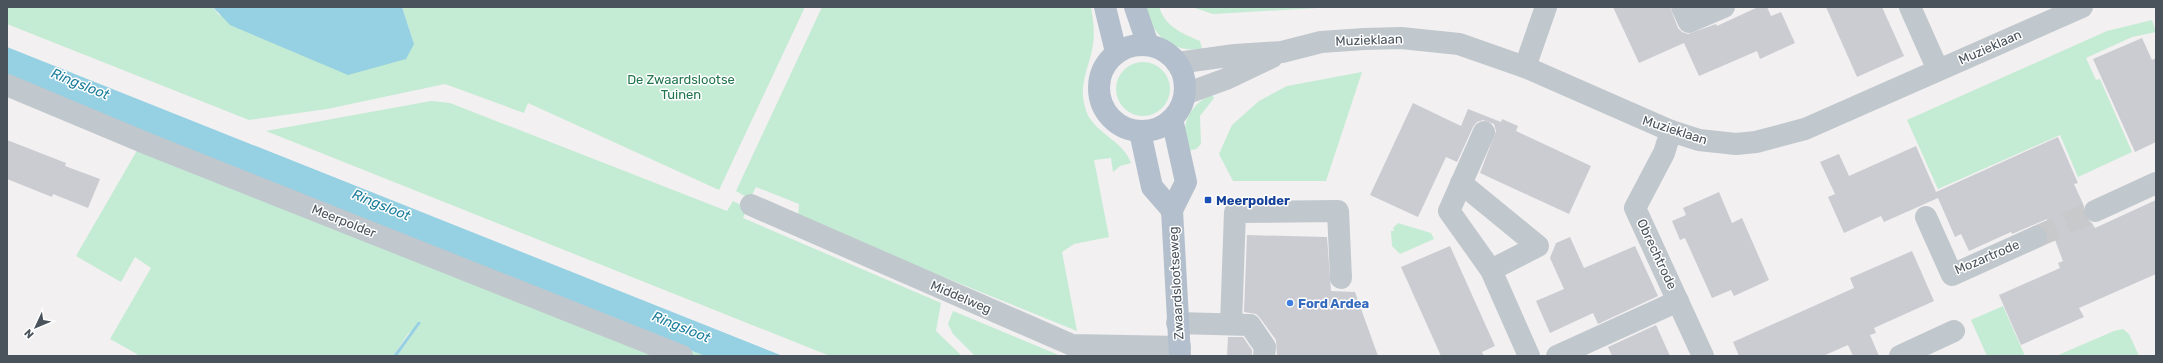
<svg xmlns="http://www.w3.org/2000/svg" width="2163" height="363" viewBox="0 0 2163 363" font-family="Rubik,sans-serif">
	<rect width="100%" height="100%" fill="#f2f0f0"/>
	<g fill="#c4ebd4">
		<path d="M7,7H213L219,15L414,44L402,7H805L719,190L528,103L524,113L445,84L327,109L249,120L7,24Z"/>
		<path d="M822,7H1091C1093,19 1095,32 1093,44C1090,66 1078,84 1085,107C1091,133 1123,139 1131,163L1120,166L1113,172L1111,158L1094,160L1109,237L1074,244L1062,252L1077,331L798,218L799,204L756,187L750,199L736,191Z"/>
		<path d="M1143,7H1159C1166,27 1181,33 1200,41L1202,49C1169,52 1155,36 1143,7Z"/>
		<path d="M1192,7H1335L1213,14Z"/>
		<path d="M2152,20L2156,32L2132,37L2086,58L2096,80L2100,79L2132,152L2078,177L2060,135L1938,189L1907,120L2107,31Z"/>
		<circle cx="1143" cy="89" r="27"/>
		<path d="M1362,72L1326,181H1233L1219,154L1232,125L1259,101L1287,86Z"/>
		<path d="M7,78L705,356H397L420,324L408,334L393,356H136L137,354L110,339L151,268L135,257L121,282L76,256L139,147Z"/>
		<path d="M1211,94L1214,98L1200,116L1201,144L1196,149L1188,151C1180,126 1187,108 1211,94Z"/>
		<path d="M431,101L450,103L727,211L733,201L747,208L743,218L941,303L936,331L962,356H830L266,131Z"/>
		<path d="M1398,223L1431,233L1434,239L1400,254L1392,246L1391,231H1394L1393,228Z"/>
		<path d="M2003,306L2025,356H1987L1971,320Z"/>
		<path d="M953,311L1061,356H975L953,334L948,324Z"/>
		<path d="M2123,329L2129,334L2139,356H2056L2114,331Z"/>
	</g>
	<g fill="#96d0e3">
		<path d="M213,7H402L414,44L406,59L348,75L230,25Z"/>
		<path d="M7,47L783,356H705L97,115L7,78Z"/>
		<path d="M418,322H421L420,324L397,356H393Z"/>
	</g>
	<g fill="#cbccd2">
		<path d="M1613,7H1670L1678,28L1682,32L1688,34L1716,24L1717,26L1758,7H1767L1771,16L1781,12L1795,43L1760,59L1757,51L1699,76L1684,43L1639,63Z"/>
		<path d="M1826,7H1882L1904,56L1857,77Z"/>
		<path d="M2142,38L2152,60L2156,58V142L2135,152L2093,59Z"/>
		<path d="M1413,103L1461,126L1468,109L1501,122L1502,119L1518,126L1516,131L1591,166L1569,214L1480,173L1496,131L1494,124L1483,120L1477,122L1473,127L1457,162L1446,157L1418,217L1370,195Z"/>
		<path d="M2058,137L2078,183L2074,184L2084,206V216L2092,223L2095,228L2156,200V274L2079,308L2084,317L2021,345L1999,295L2060,268L2058,263L2063,261L2047,219L2012,234L2011,232L1969,251L1961,234L1955,237L1938,198L1884,222L1881,216L1844,233L1828,197L1835,194L1820,162L1839,154L1849,176L1916,146L1936,192Z"/>
		<path d="M7,140L66,163L65,166L100,179L88,208L53,194L52,197L7,179Z"/>
		<path d="M1719,192L1732,223L1742,218L1769,280L1734,296L1731,290L1712,298L1685,238L1680,240L1672,221L1686,215L1683,208Z"/>
		<path d="M1247,235L1327,237L1331,291L1355,292L1378,356H1277L1276,340L1260,318L1256,314L1244,312Z"/>
		<path d="M1570,237L1584,268L1635,246L1658,296L1598,324L1593,313L1550,333L1536,301L1564,289L1550,258L1556,243Z"/>
		<path d="M1450,246L1495,346L1482,352L1484,356H1441L1401,267Z"/>
		<path d="M1912,251L1934,301L1874,328L1876,333L1870,335L1879,356H1853L1848,345L1823,356H1739L1733,342L1854,288L1850,278Z"/>
		<path d="M1656,325L1670,356H1612L1608,347Z"/>
		<path d="M1228,337H1243L1252,350V356H1227Z"/>
	</g>
	<g fill="none" stroke-linecap="round" stroke-linejoin="round">
		<path stroke="#c8c9cb" stroke-width="22" stroke-dasharray="22 11" stroke-linecap="butt" d="M2036,237L2095,211"/>
		<g stroke="#c0c7cd" stroke-width="22">
			<path d="M1682,7L1689,22L1724,7"/>
			<path d="M1910,7L1938,70"/>
			<path d="M1177,63L1235,55L1282,52L1321,42L1364,39L1401,38L1459,44L1525,67L1671,131L1699,140L1736,144L1756,142L1805,129L2082,7"/>
			<path d="M1525,67L1546,7"/>
			<path d="M7,85L148,144L682,356"/>
			<path d="M1185,94L1226,79L1272,57"/>
			<path d="M1671,131L1664,153L1635,208L1703,356"/>
			<path d="M1484,132L1449,211L1491,270L1529,356"/>
			<path d="M1461,183L1538,246L1491,270"/>
			<path d="M751,205L1072,345L1180,347"/>
			<path d="M2095,211L2156,183"/>
			<path d="M1926,217L1952,275L2036,237"/>
			<path d="M1177,323L1250,325L1265,347L1264,356"/>
			<path d="M1231,324L1235,212L1338,211L1341,278"/>
			<path d="M1557,356L1678,301"/>
			<path d="M1900,356L1954,331"/>
		</g>
		<g stroke="#b3bfcc" stroke-width="22">
			<path d="M1105,7L1116,52"/>
			<path d="M1135,7L1148,45"/>
			<circle cx="1142" cy="88" r="43"/>
			<path d="M1172,119L1186,182L1172,210L1180,356"/>
			<path d="M1140,132L1152,187L1172,210"/>
		</g>
	</g>
	<rect fill="#1a4fb4" stroke="#fff" stroke-width="1.5" x="1204" y="196" width="8" height="8" rx="2"/>
	<circle fill="#3f7fe0" stroke="#fff" stroke-width="1.5" cx="1290" cy="303" r="4"/>
	<g text-anchor="middle" dominant-baseline="central" stroke-width="3" stroke-linejoin="round" paint-order="stroke">
		<g font-size="13" fill="#4a535c" stroke="#fff">
			<text transform="translate(1369 40) rotate(-2)">Muzieklaan</text>
			<text transform="translate(1990 47) rotate(-24)">Muzieklaan</text>
			<text transform="translate(1675 130) rotate(18)">Muzieklaan</text>
			<text transform="translate(344 221) rotate(22)">Meerpolder</text>
			<text transform="translate(1657 254) rotate(65)">Obrechtrode</text>
			<text transform="translate(1987 257) rotate(-23)">Mozartrode</text>
			<text transform="translate(1176 283) rotate(-93)">Zwaardslootseweg</text>
			<text transform="translate(961 297) rotate(23)">Middelweg</text>
		</g>
		<g font-size="13" fill="#22764e" stroke="#fff">
			<text x="681" y="79">De Zwaardslootse<tspan x="681" dy="15">Tuinen</tspan></text>
		</g>
		<g font-size="13" font-weight="bold" fill="#164399" stroke="#fff" text-anchor="start">
			<text x="1216" y="200">Meerpolder</text>
		</g>
		<g font-size="13" font-weight="bold" fill="#366cbe" stroke="#fff" text-anchor="start">
			<text x="1298" y="303">Ford Ardea</text>
		</g>
		<g font-size="14" font-style="italic" fill="#1c7e9c" stroke="#fff">
			<text transform="translate(80 84) rotate(22)">Ringsloot</text>
			<text transform="translate(381 205) rotate(22)">Ringsloot</text>
			<text transform="translate(681 327) rotate(22)">Ringsloot</text>
		</g>
	</g>
	<rect width="2163" height="363" fill="none" stroke="#4a535c" stroke-width="16"/>
	<g transform="translate(36 327) rotate(226)" stroke="#ffffff" stroke-width="3" paint-order="stroke">
	<path d="M0-3L7 15L0 10L-7 15Z" fill="#4a535c"/>
	<text y="-6" font-size="11" font-weight="bold" text-anchor="middle" fill="#4a535c">N</text>
	</g>
</svg>
